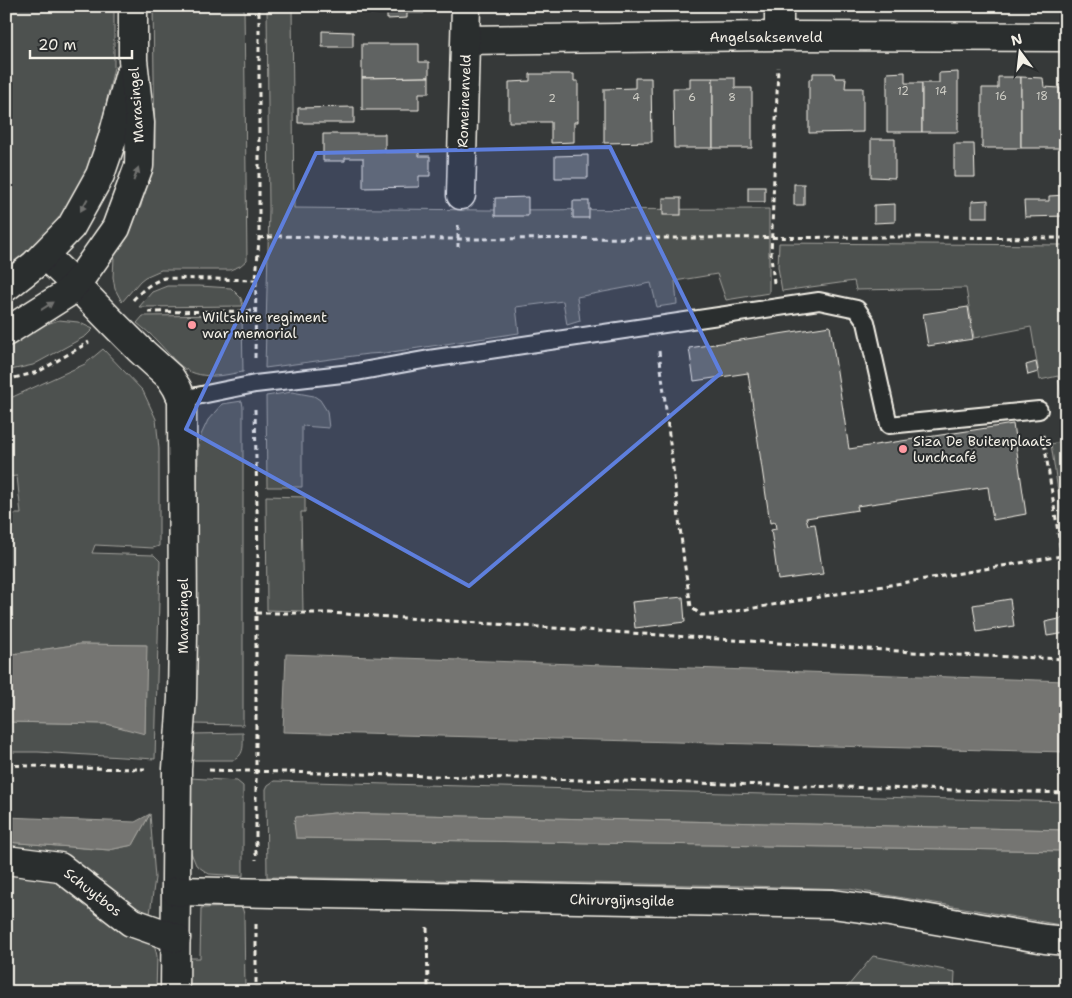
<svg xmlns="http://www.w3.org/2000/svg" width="1072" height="998" viewBox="0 0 1072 998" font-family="'Shantell Sans',sans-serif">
	<rect width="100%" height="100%" fill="#363939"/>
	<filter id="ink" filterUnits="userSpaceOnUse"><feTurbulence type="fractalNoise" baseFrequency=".02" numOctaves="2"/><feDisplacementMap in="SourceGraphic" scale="10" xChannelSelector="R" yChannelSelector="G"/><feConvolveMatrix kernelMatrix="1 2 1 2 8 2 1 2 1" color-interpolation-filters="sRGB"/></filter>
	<g filter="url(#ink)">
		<g fill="#4e514f" stroke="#a1a19c">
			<path d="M6,6H114V67L94,159L66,215L6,270Z"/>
			<path d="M153,6H244L247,260L240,266L230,270H161L145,277L140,281L122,302L115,289L113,277L114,257L141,206L155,148Z"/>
			<path d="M267,6H292L294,208L487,210L769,209V293L726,300L717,274L675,281L677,304L657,307L651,283L577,297L580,321L567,325L563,301L516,307L519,333L385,353L368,354L265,368L269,209Z"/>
			<path d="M779,243L1066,245V395L1061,396L1058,376L1040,380L1031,327L974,338L966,288L856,290L854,281L782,291L778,267Z"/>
			<path d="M167,286H199L231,288L241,298L243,306L139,307L152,292Z"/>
			<path d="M242,315L243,372C234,373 224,376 215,376C183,376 177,362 157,341C151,334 144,329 137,323L143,316Z"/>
			<path d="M59,320L78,322L93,329L86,336L33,365L6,371V345L37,327Z"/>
			<path d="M103,349L143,391L156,419L159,449V546L153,548L95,545L92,553L154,555L160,561L155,759L38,752H6V722L107,724L145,733L146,645L80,644L6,655V514H21L17,476L6,477V400L85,364Z"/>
			<path d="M292,392L314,396L320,400L327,411L329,428L302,426V487H267L266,396Z"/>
			<path d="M242,401L243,407V725L193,724L198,451L201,435L208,420L222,404Z"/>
			<path d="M1066,440V545L1051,444Z"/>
			<path d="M266,496L305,497V512H301L303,611L267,610Z"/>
			<path d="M243,733C243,745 245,754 234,760H192L193,734Z"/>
			<path d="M191,778L237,781L243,786V876L209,874L196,865L190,850Z"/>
			<path d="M274,781L1066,802V830L334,813L296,817L294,823L297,838L1066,851V926L947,905L849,889L748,886L267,877L266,789L268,785Z"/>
			<path d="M150,814L155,878L149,921L157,956L156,992H6V842L109,850L133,845Z"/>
			<path d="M242,907L244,914L245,992H189V958H200L201,908Z"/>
			<path d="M873,956L955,972L954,992H843Z"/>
		</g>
		<g fill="#757572" stroke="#a8a7a1">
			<path d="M80,644L147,645L145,734L107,724L6,722V655Z"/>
			<path d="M286,654L1066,681V752L283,732Z"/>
			<path d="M334,813L1066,830V851L296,838L294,823L296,817Z"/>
			<path d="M150,814L133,845L109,850L6,842V817L135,822Z"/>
		</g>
		<g fill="#616362" stroke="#f4f1e8">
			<path d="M370,6H429V9L424,8V13H407V18L387,19V13L370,14Z"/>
			<path d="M322,31L353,32V47H322Z"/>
			<path d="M362,44H419V62H429V77L362,78Z"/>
			<path d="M905,72V83H922V132H887V73Z"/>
			<path d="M958,72V132H922V83H939V73Z"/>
			<path d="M813,73H834L835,78H846L845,88H863V132L809,133V79L813,78Z"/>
			<path d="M530,74H574V81H578V122H574V142L551,143V122H509V82L530,81Z"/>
			<path d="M429,77V93H419V110H362V78Z"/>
			<path d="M998,77H1021V148H982V88H998Z"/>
			<path d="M1021,77L1043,78L1044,87L1060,88V148H1021Z"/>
			<path d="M635,78H651L652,142L604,143V89L635,88Z"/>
			<path d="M690,78H713V148H674L673,88H690Z"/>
			<path d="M713,78H735V88H752V148H713Z"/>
			<path d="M354,107V123H298V108Z"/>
			<path d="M323,134H385V152H419V156H430V176H419V187L363,188V158H345V161H323Z"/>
			<path d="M871,139H895V178L871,177Z"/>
			<path d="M954,144H974L975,177H954Z"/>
			<path d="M588,155V178H555V156Z"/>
			<rect x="794" y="184" width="10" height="21"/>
			<rect x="748" y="187" width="17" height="15"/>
			<path d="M1066,195V216L1025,217L1024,201H1049V196Z"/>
			<path d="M528,197V216H495V198Z"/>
			<rect x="663" y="198" width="18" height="17"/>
			<path d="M988,200V217H972V201Z"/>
			<rect x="573" y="201" width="16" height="17"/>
			<path d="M895,204V222L874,223V205Z"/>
			<path d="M968,307L973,339L928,346L923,314Z"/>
			<path d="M830,326L849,449L1013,424L1026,514L993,520L988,487L857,506L858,510L806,518L808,525L815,524L823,574L778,580L771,530L776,529L775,522L770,523L748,373L694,381L689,348Z"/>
			<path d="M1036,362L1038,372L1028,375L1026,365Z"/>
			<path d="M683,597L685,622L635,628L632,602Z"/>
			<path d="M1010,599L1014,626L977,632L973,605Z"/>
			<path d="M1064,618L1066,633L1047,636L1045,622Z"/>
		</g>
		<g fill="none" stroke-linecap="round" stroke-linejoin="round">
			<g stroke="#f4f1e8" stroke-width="20">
				<path id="lane" d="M182,399L255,384L351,373L429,359L819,301L857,309L866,322L889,425L1039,410"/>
			</g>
			<g stroke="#f4f1e8" stroke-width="31">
				<g id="street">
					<path d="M779,36V6"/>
					<path d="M466,40L779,36L1066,37"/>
					<path d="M461,195L466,6"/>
					<path d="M44,255L75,284L112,322L140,350L170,377L177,388L182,399L183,632L182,698L177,769L175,992"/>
					<path d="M6,860L60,867L131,922L176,938"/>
					<path d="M176,891L832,904L890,912L1045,939L1066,941"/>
				</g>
			</g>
			<g stroke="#f4f1e8" stroke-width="31">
				<g id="secondary">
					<path d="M6,287L34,265L71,227L100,175L112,140L129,76"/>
					<path d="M6,332L66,294L83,275L116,228L139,166L140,123L133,60V6"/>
				</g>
			</g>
			<g stroke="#f4f1e8" stroke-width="3" stroke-dasharray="5 4" stroke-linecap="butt">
				<path d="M458,225V247"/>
				<path d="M259,238L280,236L344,238L458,239L901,237L1066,238"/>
				<path d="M774,283L771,256L778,67"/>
				<path d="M133,300C143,289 151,283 164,278L256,280"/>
				<path d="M148,312L255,311"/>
				<path d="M659,351L684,561L691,607L701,615H713L1061,556"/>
				<path d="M255,358L256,280L259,238V6"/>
				<path d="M6,380L38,372L89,342"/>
				<path d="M255,409L258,557L256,613V860"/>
				<path d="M1043,435L1066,584"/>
				<path d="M256,613H330L958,655L1066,659"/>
				<path d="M6,765L78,768L145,769"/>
				<path d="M209,770L1066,793"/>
				<path d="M427,927L428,986L429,992"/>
				<path d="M256,992V924"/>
			</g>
			<use href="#lane" stroke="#2a2d2e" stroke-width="16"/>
			<use href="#street" stroke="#2a2d2e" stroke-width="28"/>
			<use href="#secondary" stroke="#2a2d2e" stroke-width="28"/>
		</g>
		<defs><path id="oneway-solid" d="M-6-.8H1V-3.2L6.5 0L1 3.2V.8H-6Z" transform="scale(1.25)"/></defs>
		<g fill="#71726f">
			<use href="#oneway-solid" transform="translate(136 174) rotate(-70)"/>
			<use href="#oneway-solid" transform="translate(84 205) rotate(119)"/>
			<use href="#oneway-solid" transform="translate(47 306) rotate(-33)"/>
		</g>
	</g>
	<path fill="#5e7fdd" fill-opacity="0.2" stroke="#5e7fdd" stroke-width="4" stroke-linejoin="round" d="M610,147L721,373L469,586L186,429L316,153Z"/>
	<g fill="#ff9aa2" stroke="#2a2d2e" stroke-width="2">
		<circle cx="192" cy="325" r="5"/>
		<circle cx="903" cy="449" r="5"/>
	</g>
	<g text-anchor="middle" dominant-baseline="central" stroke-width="4" stroke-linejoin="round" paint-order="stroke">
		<g font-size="11" fill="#cfcec6">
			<text x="903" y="91">12</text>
			<text x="941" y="91">14</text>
			<text x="1001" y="96">16</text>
			<text x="1042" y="96">18</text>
			<text x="636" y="97">4</text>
			<text x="692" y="97">6</text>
			<text x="732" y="97">8</text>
			<text x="552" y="98">2</text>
		</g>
		<g font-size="14" fill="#f4f1e8" stroke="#2a2d2e">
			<text x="766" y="37">Angelsaksenveld</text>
			<text transform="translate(464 101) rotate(-88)">Romeinenveld</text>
			<text transform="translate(136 105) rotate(-94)">Marasingel</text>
			<text transform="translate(183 616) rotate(-90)">Marasingel</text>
			<text transform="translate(93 892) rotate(38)">Schuytbos</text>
			<text transform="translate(622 900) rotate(1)">Chirurgijnsgilde</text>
		</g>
		<g font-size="14" fill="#f4f1e8" stroke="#2a2d2e" text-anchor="start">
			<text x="202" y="317">Wiltshire regiment<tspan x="202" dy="16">war memorial</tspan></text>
			<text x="913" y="441">Siza De Buitenplaats<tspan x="913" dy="16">lunchcafé</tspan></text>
		</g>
	</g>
	<rect width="1072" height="998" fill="none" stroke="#2a2d2e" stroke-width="25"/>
	<rect x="12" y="12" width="1047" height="973" fill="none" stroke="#f4f1e8" stroke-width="2" filter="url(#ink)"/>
	<g transform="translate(1020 52) rotate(345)" stroke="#2a2d2e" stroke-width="4" paint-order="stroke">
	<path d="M0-4L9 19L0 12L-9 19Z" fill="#f4f1e8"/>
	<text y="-8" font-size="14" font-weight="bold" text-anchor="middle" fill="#f4f1e8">N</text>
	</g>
	<path d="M30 50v8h102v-8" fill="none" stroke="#f4f1e8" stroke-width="2.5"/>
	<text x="38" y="50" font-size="15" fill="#f4f1e8" stroke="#2a2d2e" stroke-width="4" paint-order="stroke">20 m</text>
</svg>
